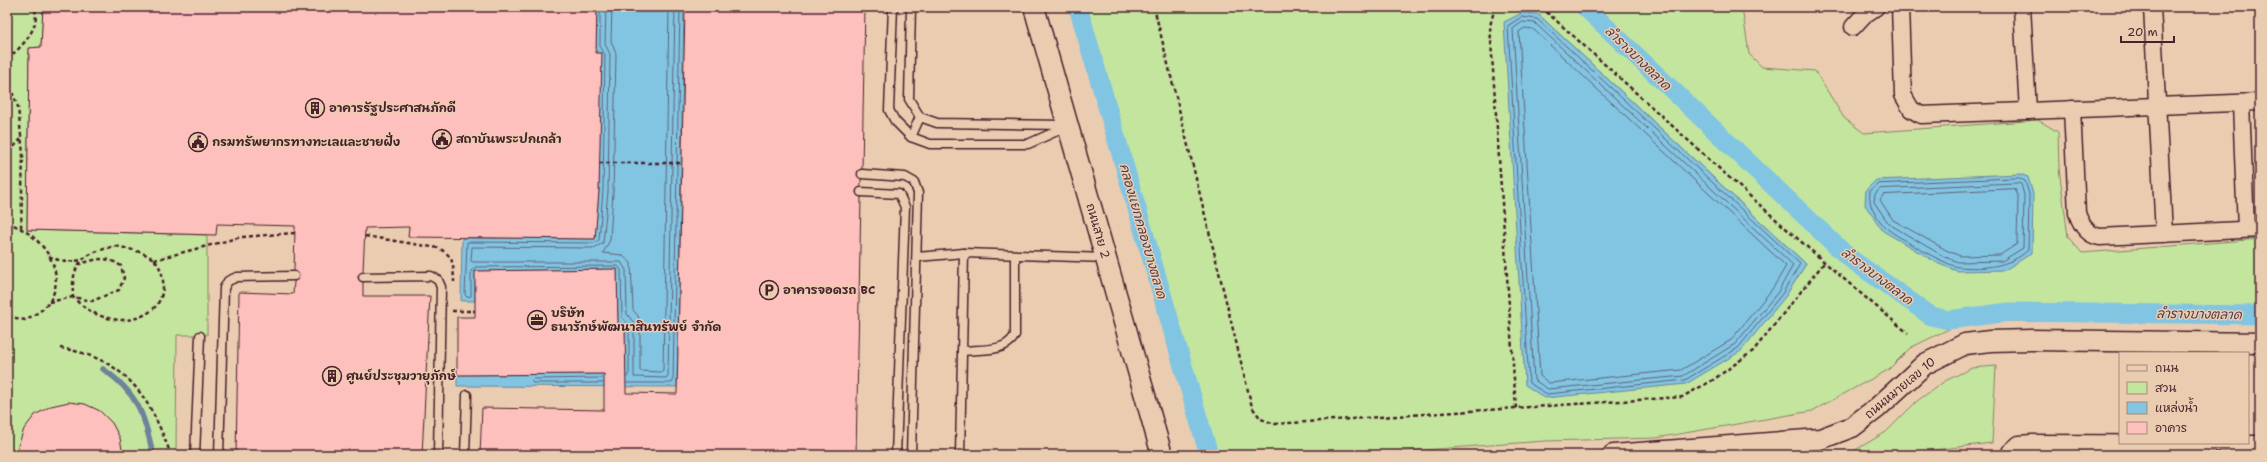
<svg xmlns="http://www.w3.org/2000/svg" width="2267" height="462" viewBox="0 0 2267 462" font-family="'Shantell Sans','Playpen Sans Thai',sans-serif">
	<rect width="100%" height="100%" fill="#eacdb1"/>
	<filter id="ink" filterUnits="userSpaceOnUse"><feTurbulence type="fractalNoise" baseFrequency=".025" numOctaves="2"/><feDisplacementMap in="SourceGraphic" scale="8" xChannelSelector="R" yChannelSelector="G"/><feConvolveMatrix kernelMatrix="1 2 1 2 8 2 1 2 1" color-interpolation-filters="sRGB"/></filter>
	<g filter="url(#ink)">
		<path fill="#f0c9b5" d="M1992,443V455H1892Z"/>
		<g fill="#c3e59e" stroke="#868264" fill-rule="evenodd">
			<path d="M7,7H43L41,47L29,48L27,230L207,235V335H177L176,455H7Z"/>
			<path d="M1086,7H1742L1749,54L1762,67L1815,71L1844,118L1864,133L2038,120L2058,132L2059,168L2068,237L2082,253L2260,239V322L1977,321L1953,327L1910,348L1888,370L1812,411L1656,438L1545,441L1356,455H1217ZM1538,14L1806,264L1785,297Z"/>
			<path d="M1996,366L1992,443L1891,455H1847L1886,432L1917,401L1945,381L1972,368Z"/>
		</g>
		<g fill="#82c5e3" stroke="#6c8399">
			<path d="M597,7H684L677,387L457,386V375L625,374V324H618L617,269L475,271V301H461L462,238L595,239L599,191L601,53H596Z"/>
			<path d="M1522,13L1538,14L1806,264L1785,297L1741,351L1686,384L1545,398L1525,385L1504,22Z"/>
			<path d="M2020,174L2028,177L2033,194L2032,253L2005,270L1957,271L1939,264L1883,231L1865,205L1866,190L1876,180Z"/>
		</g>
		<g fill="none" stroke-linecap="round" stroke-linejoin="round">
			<g stroke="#606175" stroke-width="1">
				<path d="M600,7V48L605,54L603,191L599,240L594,243L467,242L465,295L467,297L471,296V271L475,267L618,266L621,270L622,318L629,324V373L627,377"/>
				<path d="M606,7L605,44L610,54L608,192L603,243L594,248L472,247L471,261L473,262H621L626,270L627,314L634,323V377L666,378L668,376L675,7"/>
				<path d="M612,7L611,41L616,54L613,192L610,240L603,253L622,255L631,263L633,310L638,316L640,324V371L661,372L663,370L669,7"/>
				<path d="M1522,17L1537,19L1800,264L1782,294L1738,348L1685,380L1547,394L1529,383L1508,26Z"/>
				<path d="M1523,22L1535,23L1793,265L1778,292L1735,344L1683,376L1548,389L1534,380L1513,29Z"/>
				<path d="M1525,28L1533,29L1786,266L1773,288L1731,340L1681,370L1549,383L1540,376L1519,32Z"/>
				<path d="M2019,178L2025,181L2029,194L2028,250C2010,267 1983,269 1959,267C1949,267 1891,234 1884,226C1875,215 1868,206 1870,191L1878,184Z"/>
				<path d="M2018,183L2021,184L2024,195L2023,248L2002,261L1958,262L1943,256L1889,224L1874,202L1875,194L1880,189Z"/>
				<path d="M2015,189L2018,196L2017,244L2000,255L1960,256L1946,250L1893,220L1880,200L1883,195Z"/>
				<path d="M603,378L533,379L531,381L533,383H603"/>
				<path d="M627,383H671L673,382L680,7"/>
			</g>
			<path stroke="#6c8399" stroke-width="5.5" d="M103,369C138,393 145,416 153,455"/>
			<g stroke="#82c5e3" stroke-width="19">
				<path d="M1078,7L1209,455"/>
				<path d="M1585,7L1848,257L1931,316L1948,320L2009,312L2260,315"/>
			</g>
		</g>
		<g fill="#fdc0bd" stroke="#4a1f2b">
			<path d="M43,7H597L596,53H602L599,191L595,239L408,237L409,227L365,228L363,271L358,277L359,280L363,282V296H430L422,455H236L239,292L293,294L294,282L299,276L294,271L295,226L217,224L216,235L27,230L29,48L41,47Z"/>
			<path d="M685,7H865L862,169L857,174L861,179V187L857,189L856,192L861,198L856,455H480L482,408L604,410V374L457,375V317H475V271L617,269L618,324H625L626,393L677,394Z"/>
			<path d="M69,402L85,404L100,411L112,423L120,438L123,455H18V446L24,429L35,415L51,406Z"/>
		</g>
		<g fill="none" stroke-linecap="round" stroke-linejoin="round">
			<g stroke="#4a1f2b" stroke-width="11">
				<g id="service">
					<path d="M893,7L889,110L895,121L911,137L930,144H1028L1068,126"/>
					<path d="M911,7L909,99L920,117L937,123L1065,125"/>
					<path d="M911,137L920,117"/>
					<path d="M862,174L905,177L914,182L918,193L911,455"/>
					<path d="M861,192L899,194L905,207L896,455"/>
					<path d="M917,257L964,253L1106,258"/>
					<path d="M363,277L431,276L438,280L441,287L438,455"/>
					<path d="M962,351C980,349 1006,353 1015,335V255"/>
					<path d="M195,455L200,336"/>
					<path d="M219,455L224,288L228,281L237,277L294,276"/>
					<path d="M465,455L467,395"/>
					<path d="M960,455L964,253"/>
				</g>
			</g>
			<g stroke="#4a1f2b" stroke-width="19">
				<g id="minor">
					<path d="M1900,7L1903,95L1911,109L1921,115L2260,102"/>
					<path d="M2022,7L2028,111"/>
					<path d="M2152,7L2164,234"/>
					<path d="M1853,27L1864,15L1876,7"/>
					<path d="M2241,103L2246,229"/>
					<path d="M2072,109L2077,213C2081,225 2087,235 2100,237L2260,229"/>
					<path d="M2010,455V452L2019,444L2032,443L2260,444"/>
				</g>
			</g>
			<g stroke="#4a1f2b" stroke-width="23">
				<g id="tertiary">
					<path d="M1034,7L1162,455"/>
					<path d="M1613,455L1820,439L1852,427L1877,408L1925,364L1965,344L1990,341L2031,340L2260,343"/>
				</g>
			</g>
			<g stroke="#4a1f2b" stroke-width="2.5" stroke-dasharray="4 3" stroke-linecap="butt">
				<path d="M1154,7L1252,407L1261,419L1275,424L1682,397L1713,380L1753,351L1824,263"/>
				<path d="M1495,7L1490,26L1516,408"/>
				<path d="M1541,7C1663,116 1782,229 1908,333"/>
				<path d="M7,59C21,48 42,27 34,7"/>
				<path d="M7,79L18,107L23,154L21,229"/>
				<path d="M7,131L9,152L7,156"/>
				<path d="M9,152L21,139"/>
				<path d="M599,163H682"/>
				<path d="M7,223C37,231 68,267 51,299C46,309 34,315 25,320L7,316"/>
				<path d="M365,236L438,248C455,256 453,265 454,282"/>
				<path d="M116,246C128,249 143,251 153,259C167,271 166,298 153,309C129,330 91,318 73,297C71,262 83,253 116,246Z"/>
				<path d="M49,256C60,262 68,262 81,260"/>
				<path d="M154,260L241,237L295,233"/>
				<path d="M49,302L73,297L92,301L119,290L124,278L121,266C105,255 97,259 79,264"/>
				<path d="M452,311H475"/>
				<path d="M60,348C127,359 149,396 171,455"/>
				<path d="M123,455H160"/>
			</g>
			<use href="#service" stroke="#eacdb1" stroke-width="8"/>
			<use href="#minor" stroke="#eacdb1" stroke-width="16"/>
			<use href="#tertiary" stroke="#eacdb1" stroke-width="20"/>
		</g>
	</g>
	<defs>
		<g id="building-ring" transform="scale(1)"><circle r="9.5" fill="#eacdb1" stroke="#4a1f2b" stroke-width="1.5"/><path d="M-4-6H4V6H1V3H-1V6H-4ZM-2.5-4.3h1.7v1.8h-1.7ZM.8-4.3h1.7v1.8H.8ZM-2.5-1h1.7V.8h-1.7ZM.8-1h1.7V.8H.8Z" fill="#4a1f2b"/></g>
		<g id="civic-ring" transform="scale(1)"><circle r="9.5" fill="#eacdb1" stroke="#4a1f2b" stroke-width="1.5"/><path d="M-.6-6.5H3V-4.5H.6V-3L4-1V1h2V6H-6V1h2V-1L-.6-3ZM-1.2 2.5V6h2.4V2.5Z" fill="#4a1f2b"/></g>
		<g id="parking-ring" transform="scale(1)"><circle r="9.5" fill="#eacdb1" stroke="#4a1f2b" stroke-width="1.5"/><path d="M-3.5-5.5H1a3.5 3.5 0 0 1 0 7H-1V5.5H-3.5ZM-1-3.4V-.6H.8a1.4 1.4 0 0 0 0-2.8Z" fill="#4a1f2b"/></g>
		<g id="office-ring" transform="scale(1)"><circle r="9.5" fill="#eacdb1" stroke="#4a1f2b" stroke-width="1.5"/><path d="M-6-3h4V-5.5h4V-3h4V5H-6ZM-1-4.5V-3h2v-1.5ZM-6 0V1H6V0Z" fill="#4a1f2b"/></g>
	</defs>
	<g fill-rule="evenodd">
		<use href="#building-ring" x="315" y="108"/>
		<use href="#civic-ring" x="442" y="139"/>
		<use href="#civic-ring" x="198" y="142"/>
		<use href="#parking-ring" x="769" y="290"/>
		<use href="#office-ring" x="537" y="320"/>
		<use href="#building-ring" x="332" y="376"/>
	</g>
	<g text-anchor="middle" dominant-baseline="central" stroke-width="3" stroke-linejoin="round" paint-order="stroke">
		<g font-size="12" font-weight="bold" fill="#4a1f2b" stroke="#eacdb1" text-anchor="start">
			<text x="329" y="108">อาคารรัฐประศาสนภักดี</text>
			<text x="456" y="139">สถาบันพระปกเกล้า</text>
			<text x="212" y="142">กรมทรัพยากรทางทะเลและชายฝั่ง</text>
			<text x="783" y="290">อาคารจอดรถ BC</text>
			<text x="551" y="313">บริษัท<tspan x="551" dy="14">ธนารักษ์พัฒนาสินทรัพย์ จำกัด</tspan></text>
			<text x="346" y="376">ศูนย์ประชุมวายุภักษ์</text>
		</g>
		<g font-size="12" fill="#4a1f2b" stroke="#eacdb1">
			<text transform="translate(1098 231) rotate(74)">ถนนสาย 2</text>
			<text transform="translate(1900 388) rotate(-40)">ถนนหมายเลข 10</text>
		</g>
		<g font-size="13" font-style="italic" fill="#523847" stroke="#eacdb1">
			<text transform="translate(1638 58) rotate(44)">ลำรางบางตลาด</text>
			<text transform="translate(1143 231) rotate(74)">คลองแยกคลองบางตลาด</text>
			<text transform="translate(1877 276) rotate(37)">ลำรางบางตลาด</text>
			<text transform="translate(2199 314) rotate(1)">ลำรางบางตลาด</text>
		</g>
	</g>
	<rect width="2267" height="462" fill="none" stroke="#eacdb1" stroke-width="24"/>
	<rect x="12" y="12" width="2243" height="438" fill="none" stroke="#4a1f2b" stroke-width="1.5" filter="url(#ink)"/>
	<rect x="2119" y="352" width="130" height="92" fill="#eacdb1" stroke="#aa877b"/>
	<rect x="2127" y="365" width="20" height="6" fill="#eacdb1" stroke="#aa877b"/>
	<text x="2155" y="372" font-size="12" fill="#4a1f2b">ถนน</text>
	<rect x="2127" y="382" width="20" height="12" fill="#c3e59e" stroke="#aa877b"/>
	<text x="2155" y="392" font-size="12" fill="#4a1f2b">สวน</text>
	<rect x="2127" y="402" width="20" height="12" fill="#82c5e3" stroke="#aa877b"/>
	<text x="2155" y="412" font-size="12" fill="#4a1f2b">แหล่งน้ำ</text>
	<rect x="2127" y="422" width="20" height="12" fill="#fdc0bd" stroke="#aa877b"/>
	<text x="2155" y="432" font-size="12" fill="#4a1f2b">อาคาร</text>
	<path d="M2121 36v6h53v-6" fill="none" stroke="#4a1f2b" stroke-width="2"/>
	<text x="2127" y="36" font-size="12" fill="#4a1f2b" stroke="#eacdb1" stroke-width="3" paint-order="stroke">20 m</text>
</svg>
